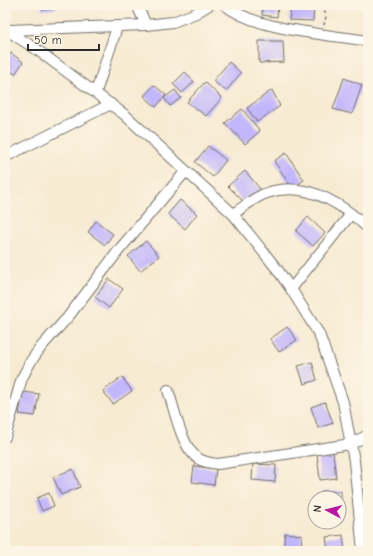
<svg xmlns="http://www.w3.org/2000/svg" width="373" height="556" viewBox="0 0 373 556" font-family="'Comic Neue',sans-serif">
	<rect width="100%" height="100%" fill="#fcf5e5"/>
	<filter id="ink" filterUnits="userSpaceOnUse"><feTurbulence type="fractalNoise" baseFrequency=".025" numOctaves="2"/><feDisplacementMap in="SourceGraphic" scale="8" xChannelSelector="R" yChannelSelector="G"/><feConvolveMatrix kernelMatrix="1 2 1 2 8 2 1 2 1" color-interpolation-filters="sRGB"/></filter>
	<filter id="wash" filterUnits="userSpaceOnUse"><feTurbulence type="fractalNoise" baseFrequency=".012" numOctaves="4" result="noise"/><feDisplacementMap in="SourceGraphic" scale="16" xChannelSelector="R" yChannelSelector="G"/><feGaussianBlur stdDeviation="0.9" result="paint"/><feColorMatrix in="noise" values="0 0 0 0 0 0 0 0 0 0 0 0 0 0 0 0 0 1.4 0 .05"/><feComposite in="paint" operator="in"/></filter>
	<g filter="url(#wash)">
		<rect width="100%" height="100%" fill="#f7ebd3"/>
		<g id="blocks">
			<g fill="#c3b7fb">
				<path d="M42,5H55V9L42,10Z"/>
				<path d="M263,5H278L277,17L262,15Z"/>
				<path d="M291,5H314L313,21L289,20Z"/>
				<path d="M259,41H283L284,62L259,63Z"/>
				<path d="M11,53L23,62L15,74L5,67V61Z"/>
				<path d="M229,62L241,73L226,91L213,81Z"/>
				<path d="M185,72L194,82L182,93L173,84Z"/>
				<path d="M344,78L362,85L352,114L333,109Z"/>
				<path d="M205,82L222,98L206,116L187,102Z"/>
				<path d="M154,85L166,95L156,107L144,96Z"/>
				<path d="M175,90L181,98L170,106L164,98Z"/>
				<path d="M272,90L280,106L257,122L247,108Z"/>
				<path d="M242,109L260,131L245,144L225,123Z"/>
				<path d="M208,146L226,160L213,177L195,162Z"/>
				<path d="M286,153L304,180L292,188L274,161Z"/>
				<path d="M245,171L261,190L244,202L228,186Z"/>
				<path d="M180,200L197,214L185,229L168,214Z"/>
				<path d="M308,217L325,233L313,246L296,231Z"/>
				<path d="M96,221L113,234L105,245L88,232Z"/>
				<path d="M146,241L159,256L140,271L128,256Z"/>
				<path d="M109,279L123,289L109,308L95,297Z"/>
				<path d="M287,327L297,340L279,352L270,339Z"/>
				<path d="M312,362L317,380L304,384L298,366Z"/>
				<path d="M122,377L132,391L113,404L103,391Z"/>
				<path d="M23,392L39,394L35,416L19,414Z"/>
				<path d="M325,402L333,423L318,428L311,407Z"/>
				<path d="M333,452L336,478L320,480L317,454Z"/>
				<path d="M253,464L276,465L275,482L252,480Z"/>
				<path d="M194,466L216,469L214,485L192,482Z"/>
				<path d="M73,469L80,487L61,495L53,477Z"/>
				<path d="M322,491H341V520H339V498H322Z"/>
				<path d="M49,493L54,506L42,511L37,498Z"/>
				<path d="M285,533L302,535L301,551H283Z"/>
				<path d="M343,535L345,551H328L326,537Z"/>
			</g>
		</g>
	</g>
	<g filter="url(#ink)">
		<use href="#blocks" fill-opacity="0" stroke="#726e66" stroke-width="1"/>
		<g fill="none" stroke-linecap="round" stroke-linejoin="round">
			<g stroke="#726e66" stroke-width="12">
				<g id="minor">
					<path d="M137,5L146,25"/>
					<path d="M225,5C256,31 328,34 368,41"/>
					<path d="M5,29L36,49L125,115L233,214L277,269L291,289L319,334L343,402L354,461L363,551"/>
					<path d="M8,30L146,25L173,22L196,13L209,5"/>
					<path d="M96,92L117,27"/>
					<path d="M5,157L111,104"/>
					<path d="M233,214C244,207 254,197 267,193C305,180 341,203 368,228"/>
					<path d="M291,289L351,214"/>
					<path d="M168,390C174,408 181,444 195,456C201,462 210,463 218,464L351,444L368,435"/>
					<path d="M5,437L22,378L31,361L41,347L68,317L119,250L185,172"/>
				</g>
			</g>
			<path stroke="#726e66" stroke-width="1.5" stroke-dasharray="3 3" stroke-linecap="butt" d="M323,5L326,16L324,25"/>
			<use href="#minor" stroke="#fff" stroke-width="10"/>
		</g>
	</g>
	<rect width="373" height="556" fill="none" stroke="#fcf5e5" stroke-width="20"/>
	<g transform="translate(327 510) rotate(277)"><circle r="19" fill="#fcf5e5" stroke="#a8a49b"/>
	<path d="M0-3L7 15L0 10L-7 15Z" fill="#b5179e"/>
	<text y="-6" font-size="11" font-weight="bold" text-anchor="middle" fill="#2b2b2b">N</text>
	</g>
	<path d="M28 44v6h71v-6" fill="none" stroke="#2b2b2b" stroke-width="2"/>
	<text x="34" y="44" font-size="12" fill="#2b2b2b" stroke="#fcf5e5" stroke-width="3" paint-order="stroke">50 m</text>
</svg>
